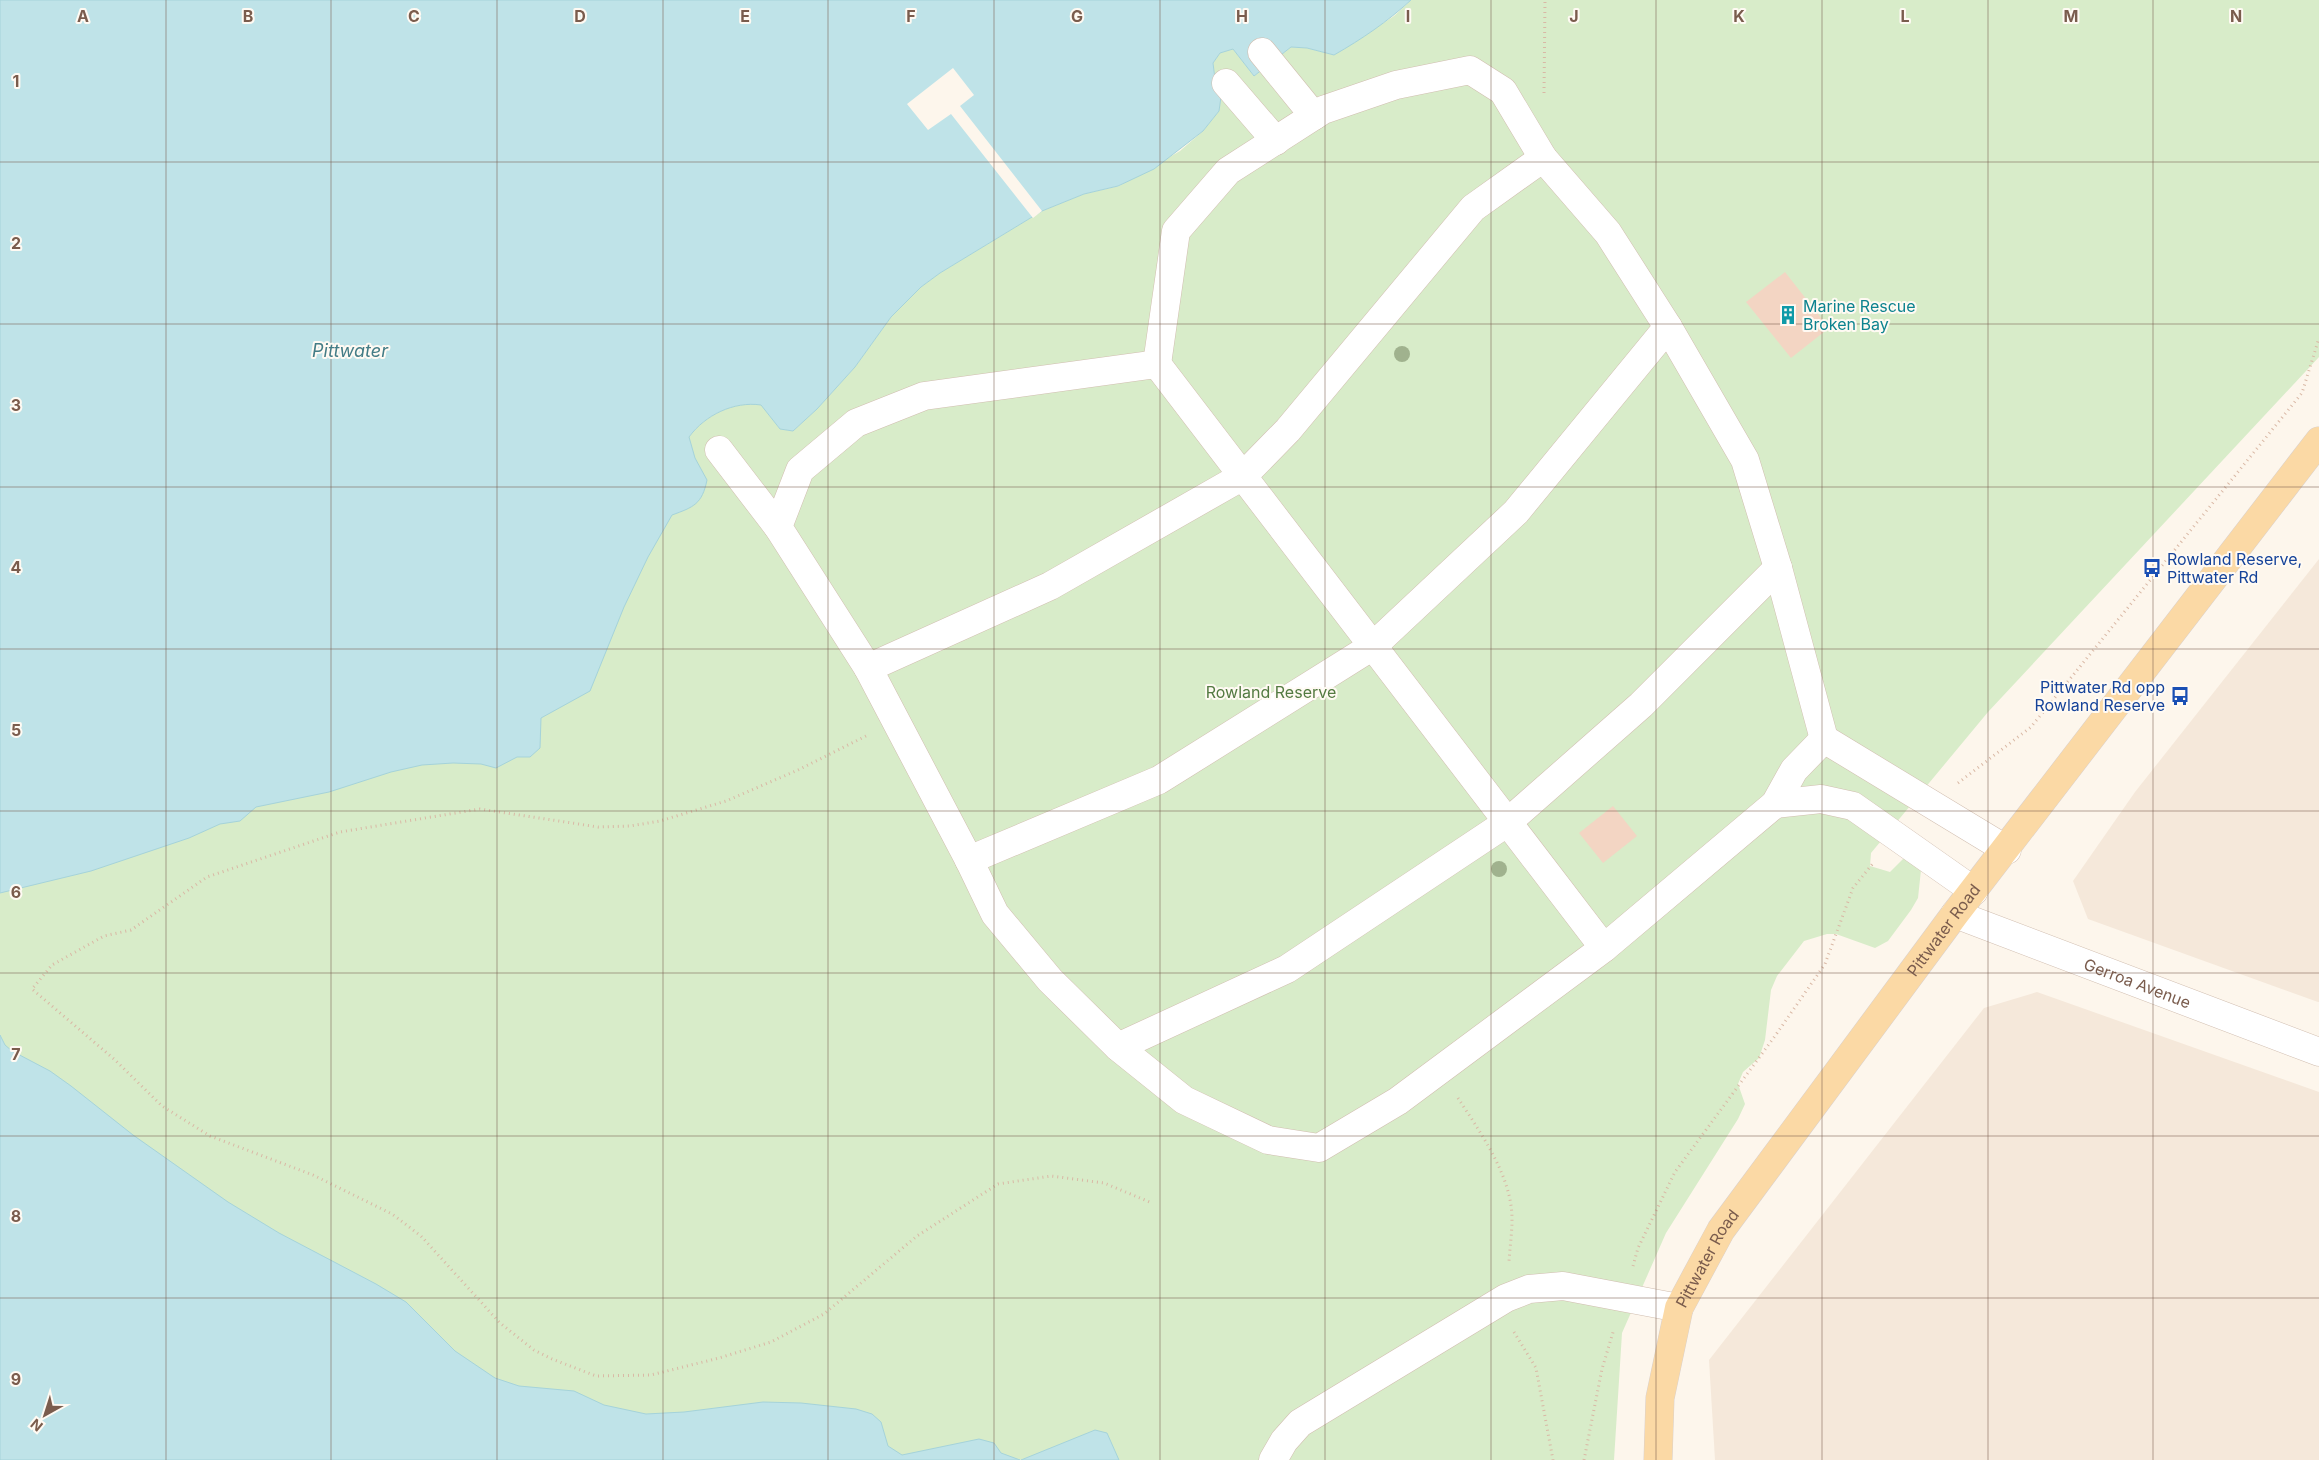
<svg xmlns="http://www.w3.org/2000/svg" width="2319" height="1460" viewBox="0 0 2319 1460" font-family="Inter,sans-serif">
	<rect width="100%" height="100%" fill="#fdf6ec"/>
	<g fill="#f5e8da">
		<path d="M2319,559V1002H2318L2088,919L2073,881L2135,792Z"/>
		<path d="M2037,992L2319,1092V1460H1715L1709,1360L1984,1008Z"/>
	</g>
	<path fill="#d8ecc9" d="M1411,0H2319V357L1988,712L1871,853L1870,866L1890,872L1906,856L1921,870L1918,898L1911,910L1888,941L1875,948L1836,934H1827L1804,941L1777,976L1771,990L1765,1040L1759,1058L1743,1072L1738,1084L1745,1104L1738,1119L1666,1233L1622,1333L1614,1460H335L0,1306V454L689,437C705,415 734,401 761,404L780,429L793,431L817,409L855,367L891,317L921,287L940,273L1042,211L1084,194L1119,186L1180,151L1203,131L1219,111L1222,90L1215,79L1213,63L1220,53L1233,49L1254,76L1291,47L1307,48L1334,55L1394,16Z"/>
	<g fill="#bfe3e8" stroke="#a5d3da">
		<path d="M0,0H1411C1387,22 1362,39 1334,55L1307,48L1291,47L1254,76L1233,49L1220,53L1213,63L1215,79L1222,90L1219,111L1203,131L1154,169L1118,186L1084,194L1042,211L940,273L921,287L891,317L855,367L817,409L793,431L780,429L761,405C734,401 705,415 689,437L695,458L707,480C702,504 694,507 672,515L648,557L624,607L590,691L541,718L540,748L530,757H517L496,768L481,764L453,763L422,765L391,772L329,792L256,807L240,821L220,824L189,838L91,871L0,893Z"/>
		<path d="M0,1035L5,1045L12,1051L50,1071L71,1086L133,1135L228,1202L279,1233L376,1284L406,1302L455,1351L495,1378L519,1386L574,1391L604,1405L646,1414L684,1412L763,1402L801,1403L856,1409L872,1414L881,1422L888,1446L902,1455L979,1439L994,1443L1001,1453L1020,1460H0Z"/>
		<path d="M1095,1430L1107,1433L1119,1460H1021Z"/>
	</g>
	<path fill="#fdf6ec" d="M953,68L974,95L960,106L1042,211L1033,218L951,114L928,130L907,104Z"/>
	<g fill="#f3d5c3">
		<path d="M1785,272L1829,328L1791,358L1746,302Z"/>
		<path d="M1613,806L1637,836L1603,863L1579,833Z"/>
	</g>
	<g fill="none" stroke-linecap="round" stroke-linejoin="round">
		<g stroke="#d1beb0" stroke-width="29">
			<g id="minor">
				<path d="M1262,52L1314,116"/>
				<path d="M1226,83L1276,141"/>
				<path d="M1157,364L1176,231L1228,171L1323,110L1396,85L1470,70L1503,91L1543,158"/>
				<path d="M719,450L778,527"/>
				<path d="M868,668L969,860L995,914L1050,980L1118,1047L1184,1100L1268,1140L1319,1148L1398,1101L1604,948L1775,804L1794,770L1824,739"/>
				<path d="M1775,804L1821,799L1853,806L1974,891"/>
				<path d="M969,860L1159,780L1373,646L1516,512L1668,327"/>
				<path id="s1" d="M1955,914L2319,1052"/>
				<path d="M1604,948L1157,364L924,396L856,423L800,470L778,527L868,668L1050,586L1243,476L1288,430L1473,208L1543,158L1608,233L1668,327L1745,460L1778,568L1824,739L2007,850"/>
				<path d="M1118,1047L1287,969L1508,822L1641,705L1778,568"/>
				<path d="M1273,1460L1284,1441L1300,1423L1506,1298L1529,1289L1563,1286L1679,1308"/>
			</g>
		</g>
		<g stroke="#dad1cd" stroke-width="29">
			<g id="major">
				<path id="s2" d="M1658,1460L1660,1398L1679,1308L1721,1230L1955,914L2319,441"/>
			</g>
		</g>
		<g stroke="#d9b8a5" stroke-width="3" stroke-dasharray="1 4" stroke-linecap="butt">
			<path d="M1544,93L1545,0"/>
			<path d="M866,736L798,770L726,801L660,821L630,826L598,827L480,809L340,832L207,877L131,930L104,936L52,965L32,989L114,1059L162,1106L210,1136L313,1175L392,1214L421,1236L500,1323L534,1350L552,1359L596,1376L651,1375L719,1358L771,1342L824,1314L917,1236L998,1184L1051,1176L1104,1183L1152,1203"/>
			<path d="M1958,783L2031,727L2302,393L2319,338"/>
			<path d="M1458,1098C1480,1132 1512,1176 1512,1219C1512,1233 1510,1247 1509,1261"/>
			<path d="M1633,1266L1638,1248L1675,1172L1775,1036L1825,964L1853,888L1874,862"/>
			<path d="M1514,1332L1536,1368L1553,1460"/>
			<path d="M1584,1460L1602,1369L1614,1329"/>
		</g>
		<use href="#minor" stroke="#fff" stroke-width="28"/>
		<use href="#major" stroke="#fbd9a5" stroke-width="28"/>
	</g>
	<g fill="#a0b28e">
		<circle cx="1402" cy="354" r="8"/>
		<circle cx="1499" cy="869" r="8"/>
	</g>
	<path fill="none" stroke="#7a5c4d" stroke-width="1" stroke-opacity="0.55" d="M166,0V1460M331,0V1460M497,0V1460M663,0V1460M828,0V1460M994,0V1460M1160,0V1460M1325,0V1460M1491,0V1460M1656,0V1460M1822,0V1460M1988,0V1460M2153,0V1460M0,162H2319M0,324H2319M0,487H2319M0,649H2319M0,811H2319M0,973H2319M0,1136H2319M0,1298H2319"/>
	<defs>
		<g id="building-bare" transform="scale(1.5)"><path d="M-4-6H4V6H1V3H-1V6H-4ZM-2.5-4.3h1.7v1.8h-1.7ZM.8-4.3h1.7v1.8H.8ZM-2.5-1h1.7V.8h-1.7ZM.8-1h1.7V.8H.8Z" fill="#0f9aa8" stroke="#fffaf3" stroke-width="2.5" paint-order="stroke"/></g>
		<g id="bus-bare" transform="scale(1.5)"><path d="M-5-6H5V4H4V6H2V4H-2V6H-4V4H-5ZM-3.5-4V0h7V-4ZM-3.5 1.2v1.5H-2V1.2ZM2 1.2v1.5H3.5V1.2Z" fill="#1a4fb4" stroke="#fffaf3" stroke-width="2.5" paint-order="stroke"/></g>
	</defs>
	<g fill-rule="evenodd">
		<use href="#building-bare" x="1788" y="315"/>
		<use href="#bus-bare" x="2152" y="568"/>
		<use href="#bus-bare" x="2180" y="696"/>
	</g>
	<g text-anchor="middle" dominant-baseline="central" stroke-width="4" stroke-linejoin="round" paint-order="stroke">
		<g font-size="16" fill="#0d838f" stroke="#fffaf3" text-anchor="start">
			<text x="1803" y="306">Marine Rescue<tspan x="1803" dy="18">Broken Bay</tspan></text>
		</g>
		<g font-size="16" fill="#164399" stroke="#fffaf3" text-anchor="start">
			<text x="2167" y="559">Rowland Reserve,<tspan x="2167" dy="18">Pittwater Rd</tspan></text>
			<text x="2165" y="687" text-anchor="end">Pittwater Rd opp<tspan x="2165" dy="18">Rowland Reserve</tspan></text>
		</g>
		<g font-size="16" fill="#537a41" stroke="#fffaf3">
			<text x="1271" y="692">Rowland Reserve</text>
		</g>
		<g font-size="16" fill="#7a5c4d" stroke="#fffaf3">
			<text stroke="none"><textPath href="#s2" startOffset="616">Pittwater Road</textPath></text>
			<text stroke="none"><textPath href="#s1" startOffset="195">Gerroa Avenue</textPath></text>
			<text stroke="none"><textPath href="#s2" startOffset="211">Pittwater Road</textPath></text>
		</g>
		<g font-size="18" font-style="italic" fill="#437c86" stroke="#fffaf3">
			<text x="350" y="350">Pittwater</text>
		</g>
	</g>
	<g font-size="16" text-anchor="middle" font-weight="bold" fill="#7a5c4d" stroke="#fffaf3" stroke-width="4" stroke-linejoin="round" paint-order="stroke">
		<text x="83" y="22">A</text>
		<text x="248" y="22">B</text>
		<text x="414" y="22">C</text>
		<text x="580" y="22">D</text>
		<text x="745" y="22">E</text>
		<text x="911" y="22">F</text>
		<text x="1077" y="22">G</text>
		<text x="1242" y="22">H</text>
		<text x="1408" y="22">I</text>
		<text x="1574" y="22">J</text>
		<text x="1739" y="22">K</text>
		<text x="1905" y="22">L</text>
		<text x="2071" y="22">M</text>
		<text x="2236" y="22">N</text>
		<text x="16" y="87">1</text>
		<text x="16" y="249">2</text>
		<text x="16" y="411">3</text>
		<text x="16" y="573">4</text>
		<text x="16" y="736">5</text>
		<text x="16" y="898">6</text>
		<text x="16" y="1060">7</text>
		<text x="16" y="1222">8</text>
		<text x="16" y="1385">9</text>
	</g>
	<g transform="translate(45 1415) rotate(219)" stroke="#fffaf3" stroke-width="4" paint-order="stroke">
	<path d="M0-4L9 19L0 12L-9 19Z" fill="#7a5c4d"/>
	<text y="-8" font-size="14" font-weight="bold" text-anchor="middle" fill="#7a5c4d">N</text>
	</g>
</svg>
